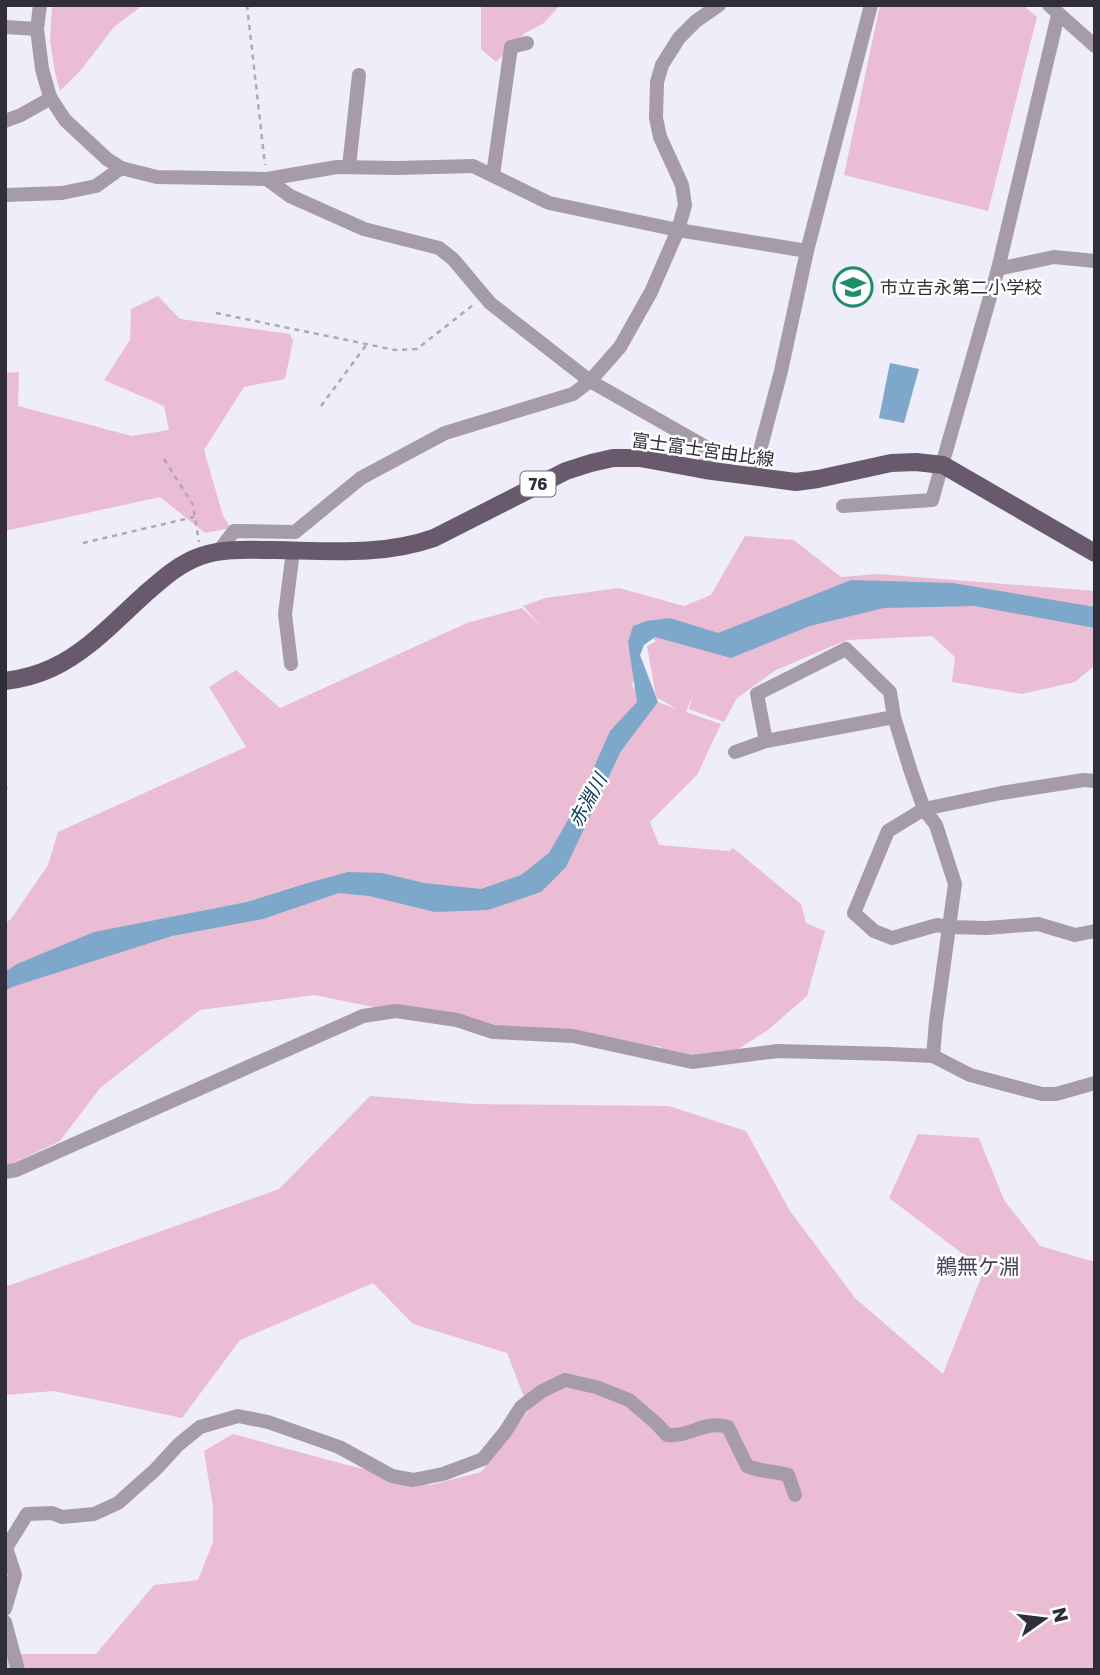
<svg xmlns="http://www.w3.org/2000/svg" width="1100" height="1675" viewBox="0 0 1100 1675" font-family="'Golos Text','Noto Sans JP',sans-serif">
	<rect width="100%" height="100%" fill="#efedfa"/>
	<g fill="#eabdd5" fill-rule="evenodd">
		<path d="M52,5H138L139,8L114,27L80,71L60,91L55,73L50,40Z"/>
		<path d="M481,5H560L544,23L525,33L496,62L481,49Z"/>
		<path d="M880,5H1023L1037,17L988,211L844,175Z"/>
		<path d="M158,296L180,319L290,334L293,341L285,379L244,387L204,450L223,516L231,528L205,533L160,497L5,531V373L19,372L18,406L132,436L169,430L164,406L104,380L130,340L131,309Z"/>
		<path d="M745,536L794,540L841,577L878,574L1095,591V665L1075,682L1022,694L952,682L955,657L932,636L848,640L830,647L776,670L737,698L724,722L689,709L693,695L686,712L721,724L697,775L650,822L659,845L729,851L733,848L801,904L806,923L825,931L807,996L768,1030L732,1053L681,1060L658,1046L648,1047L493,1032L315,995L200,1010L100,1088L60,1141L12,1164L5,1165V923L11,919L48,865L58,832L246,747L209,687L236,670L280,708L467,623L522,608L542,627L523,606L545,598L619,588L684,606L711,595ZM645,632L656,641L647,646L656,697L677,709L644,697L632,686Z"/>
		<path d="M370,1096L473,1104L669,1106L746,1131L790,1211L855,1298L943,1374L984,1270L889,1198L918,1134L979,1138L1004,1200L1040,1246L1095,1262V1670H5V1658L13,1654H96L154,1585L198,1580L213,1542V1507L204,1451L233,1434L347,1465L430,1485L481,1472L529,1410L507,1353L413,1324L373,1283L240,1340L182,1418L54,1391L5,1395V1287L279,1189Z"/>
	</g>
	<g fill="#7da8ca">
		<path d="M890,363L919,369L904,423L879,418Z"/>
		<path d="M851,580L953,583L1095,607V628L975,606L884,608L810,626L731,658L655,637L644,645L640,655L658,702L621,751L566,867L541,892L488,910L435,912L369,896L339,893L263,919L172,936L12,987L5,991V972L17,964L94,932L247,902L308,883L348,872L382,873L424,883L481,889L521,875L549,853L580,799L610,731L637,702L628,642L633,626L646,621L670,618L718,633Z"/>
	</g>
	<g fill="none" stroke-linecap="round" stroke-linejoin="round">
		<g stroke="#aba9b6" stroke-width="2.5" stroke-dasharray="5 5" stroke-linecap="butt">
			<path d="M247,5L265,165"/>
			<path d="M216,313L395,350L417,349L473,305"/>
			<path d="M321,406L367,344"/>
			<path d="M164,459L193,505L199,542"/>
			<path d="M83,543L194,517"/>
			<path d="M5,786L7,789"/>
		</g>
		<g stroke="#a69ca8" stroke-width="14">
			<path d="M40,5L37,29L42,69L50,97L65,120L107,159L121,168L157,177L267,179L290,196L364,229L439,248L453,259L490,303L590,381L706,447L705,470"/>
			<path d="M1049,5L1095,46"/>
			<path d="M5,27L37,29"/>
			<path d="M5,121L21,115L51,98"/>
			<path d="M349,167L359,75"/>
			<path d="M493,175L511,47L527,43"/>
			<path d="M267,179L337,167L397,168L473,166L549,203L678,230L807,251"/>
			<path d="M5,195L62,193L96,186L121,168"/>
			<path d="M998,269L1054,257L1095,261"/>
			<path d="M753,477L781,371L807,251L871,5"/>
			<path d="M843,506L932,500L998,269L1058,15"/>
			<path d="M218,552L234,531L295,532L361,478L445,433L573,394L590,381L620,347L651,292L678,230L685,205L682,185L660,137L656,118L657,82L662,65L679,38L696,21L719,5"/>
			<path d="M291,664L285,614L293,551"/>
			<path d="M766,741L757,694L846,649L890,692L894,717L911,772L924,809L936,825L955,884L936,1021L933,1056"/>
			<path d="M735,752L766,741L894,717"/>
			<path d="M1095,781L1084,780L1001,793L924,809L888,831L854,913L874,931L892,938L937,925L948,927L987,928L1038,924L1075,935L1095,931"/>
			<path d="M5,1172L16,1170L363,1016L396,1011L457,1020L493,1032L573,1036L692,1062L778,1051L891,1054L933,1056L970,1075L1042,1094H1056L1095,1083"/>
			<path d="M6,1548L27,1514L52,1513L62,1517L94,1514L118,1503L155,1470L178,1445L200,1427L238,1416L268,1422L339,1447L392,1476L413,1480L443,1474L483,1459L505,1432L521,1407L542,1391L565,1380L596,1387L629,1400L656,1423L667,1435C692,1437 703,1420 728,1427L747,1466C761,1472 774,1471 788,1475L795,1495"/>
			<path d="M5,1609L15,1575L6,1548"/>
			<path d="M5,1622L18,1670"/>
		</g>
		<path stroke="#69596d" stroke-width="18" d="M5,681C21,679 37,675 52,668C87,652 115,621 144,595C161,580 178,564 201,556C225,548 250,550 275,550C329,551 383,556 434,538L566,471L591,463L613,458H640L705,470L796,482L818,479L891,463L916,462L943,465L1095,553"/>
	</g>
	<defs>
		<g id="school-ring" transform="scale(2.0125)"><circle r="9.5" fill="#fff" stroke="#218d6b" stroke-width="1.5"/><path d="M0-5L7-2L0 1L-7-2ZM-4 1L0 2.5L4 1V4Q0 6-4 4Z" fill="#218d6b"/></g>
	</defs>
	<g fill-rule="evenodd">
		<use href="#school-ring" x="853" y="287"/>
	</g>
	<g text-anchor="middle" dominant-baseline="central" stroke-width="5" stroke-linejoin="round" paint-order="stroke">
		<rect fill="#fff" stroke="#6e6d75" stroke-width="2" x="520.5" y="471.5" width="35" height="25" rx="5"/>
		<g font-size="16" font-weight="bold" fill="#302e3a">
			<text x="538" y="484">76</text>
		</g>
		<g font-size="18" fill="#302e3a" stroke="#fff" text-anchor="start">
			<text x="880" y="287">市立吉永第二小学校</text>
		</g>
		<g font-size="18" fill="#302e3a" stroke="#fff">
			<text transform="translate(703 449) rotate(8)">富士富士宮由比線</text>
		</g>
		<g font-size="19" font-style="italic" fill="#043a5b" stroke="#fff">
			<text transform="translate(587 800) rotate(-61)">赤淵川</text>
		</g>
		<g font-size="21" fill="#47415a" stroke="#fff">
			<text x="978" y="1266">鵜無ケ淵</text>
		</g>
	</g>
	<rect width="1100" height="1675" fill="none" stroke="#302e3a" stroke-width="14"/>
	<g transform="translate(1044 1619) rotate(76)" stroke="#ffffff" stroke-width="5" paint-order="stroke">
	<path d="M0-5L12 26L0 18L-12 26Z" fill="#302e3a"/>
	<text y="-10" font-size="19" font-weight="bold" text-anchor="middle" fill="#302e3a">N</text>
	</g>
</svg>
